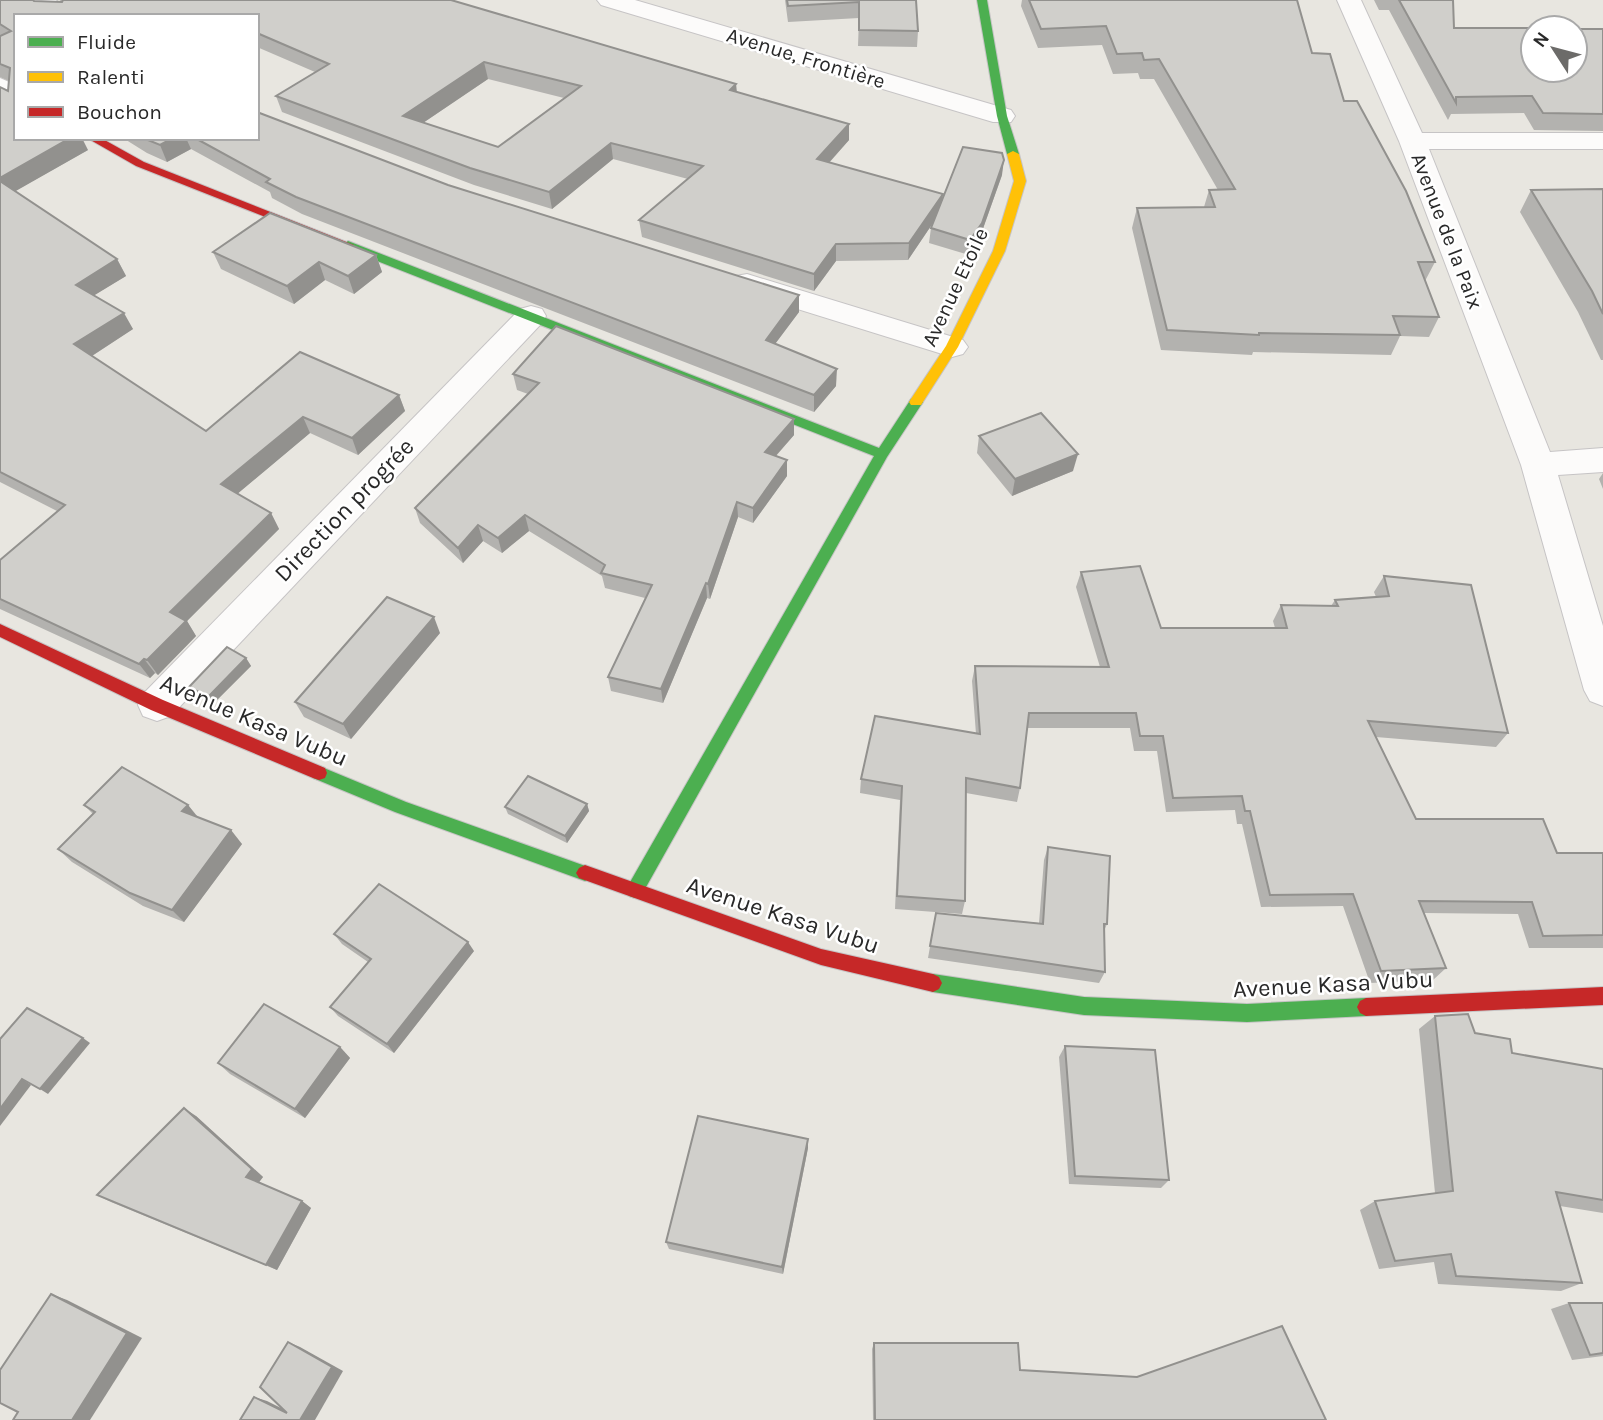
<svg xmlns="http://www.w3.org/2000/svg" width="1603" height="1420" viewBox="0 0 1603 1420" font-family="Karla,sans-serif">
	<rect width="100%" height="100%" fill="#e8e6e0"/>
	<g fill="none" stroke-linecap="round" stroke-linejoin="round">
		<g stroke="#c6c4c5" stroke-width="2">
			<g id="street">
				<path d="M30,0H56L70,16H44Z"/>
				<path d="M597,0H635L1011,110L1015,116L1011,122H993L601,5Z"/>
				<path d="M1337,0H1361L1422,133H1603V149H1429L1550,452L1603,448V472L1558,475L1603,626V706L1590,701L1584,690L1521,465L1399,141Z"/>
				<path d="M0,78L16,85V105L0,98Z"/>
				<path d="M747,274L963,340L968,347L963,354L952,357L736,290L732,283L736,276Z"/>
				<path d="M531,306L542,309L546,316L542,323L171,716L157,721L143,716L138,705L143,694L520,309Z"/>
			</g>
		</g>
		<g stroke="#c6c4c5" stroke-width="2">
			<g id="fast">
				<path d="M977,0H987L1007,116L1019,154L1013,157L1007,154L997,116Z"/>
				<path d="M348,241L879,448L911,399L916,397L923,402L887,457L641,896L635,898L629,896L626,890L629,884L874,456L344,248L342,245Z"/>
				<path d="M319,766L406,802L591,868L594,873L591,878L585,881L395,812L313,778L311,773L313,768Z"/>
				<path d="M933,974L1084,997L1247,1004L1366,998L1372,1001L1375,1007L1372,1013L1366,1016L1247,1022L1084,1015L933,992L927,989L924,983L927,977Z"/>
			</g>
		</g>
		<g stroke="#c6c4c5" stroke-width="2">
			<path id="slow" d="M1013,151L1019,154L1026,181L1005,251L958,347L921,405H911L909,402L946,346L993,251L1014,181L1007,154Z"/>
		</g>
		<g stroke="#c6c4c5" stroke-width="2">
			<g id="jam">
				<path d="M87,138H101L144,162L354,245L348,249L344,248L136,166Z"/>
				<path d="M0,624L163,700L325,768L327,773L325,778L319,780L313,778L151,710L0,637Z"/>
				<path d="M585,865L821,949L933,974L939,977L942,983L939,989L933,992L821,965L579,878L576,873L579,868Z"/>
				<path d="M1603,987V1005L1366,1016L1360,1013L1357,1007L1360,1001L1366,998Z"/>
			</g>
		</g>
		<use href="#street" fill="#fcfbfa" fill-rule="evenodd"/>
		<use href="#fast" fill="#4caf50" fill-rule="evenodd"/>
		<use href="#slow" fill="#ffc107" fill-rule="evenodd"/>
		<use href="#jam" fill="#c62828" fill-rule="evenodd"/>
	</g>
	<g fill="#b3b2af" fill-rule="evenodd">
		<path d="M0,0L61,2L60,0H451L736,84L737,92L849,140L829,163L943,198L1002,175L980,237L969,255L929,243L931,228L933,223L908,260L836,261L814,291L642,237L639,220L688,179L613,159L552,209L474,185L282,112L276,96L315,72L257,47V16H16V138L88,150L15,191L117,259L126,276L94,295L133,329L92,356L206,431L399,395L405,411L358,455L310,433L237,494L271,513L279,529L187,621L196,636L158,675L155,673L150,678L0,609V560L57,511L0,482V87L8,91L9,81L0,77ZM488,79L564,98L498,147L423,123Z"/>
		<path d="M785,0H916L918,31L917,47L858,46L859,18L788,22Z"/>
		<path d="M1022,0H1297L1312,53L1344,101L1435,262L1425,281L1439,317L1429,337L1400,336L1391,355L1253,352L1252,355L1161,350L1132,228L1137,208L1204,207L1209,190H1218L1154,79H1140L1138,73L1113,74L1102,45L1038,48L1021,6Z"/>
		<path d="M1374,0H1453L1454,28L1603,29V131L1534,130L1524,113L1451,114L1448,120L1389,10H1379Z"/>
		<path d="M123,138H257L448,185L799,312L775,344L836,386L814,412L302,214L272,198L270,192L191,149L167,162L147,153Z"/>
		<path d="M1603,189V360H1601L1578,312L1520,212L1531,190Z"/>
		<path d="M213,252L376,255L382,272L354,294L325,280L294,304L221,269Z"/>
		<path d="M513,374L794,419V435L776,456L787,476L753,523L738,517L710,599L707,598L663,703L611,691L608,677L645,598L605,588L602,576L529,531L502,553L483,541L463,563L420,523L415,508L528,394L517,390Z"/>
		<path d="M979,436L1073,471L1012,496L977,453Z"/>
		<path d="M1603,473V489L1599,479Z"/>
		<path d="M1081,572L1161,628H1275L1273,621L1281,605L1331,606L1335,600L1376,597L1374,592L1384,576L1508,733L1496,747L1376,737L1416,819L1557,853H1603V948H1529L1518,914L1424,913L1446,968L1433,980L1370,983L1343,906L1261,907L1242,824H1237L1235,810L1166,812L1157,751H1134L1130,728H1027L1020,788L1017,802L966,793L965,901L962,914L895,909L900,800L860,793L861,779L976,734L972,681L975,666L1100,667L1076,587Z"/>
		<path d="M440,633L351,739L304,717L295,702Z"/>
		<path d="M246,658L251,666L213,704L195,695L189,687Z"/>
		<path d="M587,804L589,811L567,843L508,814L505,807Z"/>
		<path d="M84,805H188L198,817L242,844L184,922L143,906L72,862L58,849L93,814Z"/>
		<path d="M1048,847L1107,924L1104,931L1105,972L1099,983L928,958L936,913L1039,923L1044,860Z"/>
		<path d="M334,934L474,951L394,1053L338,1016L330,1007L368,962L342,944Z"/>
		<path d="M1435,1016L1475,1033L1512,1053L1603,1069V1213L1560,1206L1582,1283L1561,1291L1438,1284L1434,1262L1379,1269L1360,1210L1375,1201L1435,1193L1419,1029Z"/>
		<path d="M1065,1046L1169,1180L1161,1188L1069,1184L1059,1057Z"/>
		<path d="M340,1047L350,1058L305,1118L230,1074L218,1063Z"/>
		<path d="M196,1116L263,1177L258,1183L302,1201L311,1208L277,1270L111,1202L97,1195Z"/>
		<path d="M808,1148L783,1274L669,1249L666,1242Z"/>
		<path d="M1569,1303H1603V1356L1572,1360L1551,1309Z"/>
		<path d="M874,1343L1020,1370L1326,1420H873L872,1349Z"/>
	</g>
	<g fill="#92918e">
		<path d="M484,62L488,79L408,133L403,116Z"/>
		<path d="M736,84L737,100L730,90Z"/>
		<path d="M849,124V140L817,176V159Z"/>
		<path d="M70,138H82L88,150L7,196L0,184V178Z"/>
		<path d="M173,138H186L191,149L167,162L160,145Z"/>
		<path d="M611,143L613,159L552,209L549,192Z"/>
		<path d="M1004,160L1002,175L980,237L969,255L970,240Z"/>
		<path d="M943,194L941,211L908,260L909,243Z"/>
		<path d="M836,244V261L814,291V274Z"/>
		<path d="M376,255L382,272L354,294L348,276Z"/>
		<path d="M117,259L126,276L85,301L76,285Z"/>
		<path d="M319,262L325,280L294,304L287,286Z"/>
		<path d="M799,295V312L766,356V340Z"/>
		<path d="M124,313L133,329L84,361L74,344Z"/>
		<path d="M837,369L836,386L814,412V395Z"/>
		<path d="M399,395L405,411L358,455L352,438Z"/>
		<path d="M303,417L310,433L230,500L221,484Z"/>
		<path d="M794,419V435L765,468V452Z"/>
		<path d="M1078,454L1073,471L1012,496L1015,479Z"/>
		<path d="M787,460V476L753,523V508Z"/>
		<path d="M737,502L738,517L710,599L708,584Z"/>
		<path d="M271,513L279,529L187,621L196,636L158,675L147,660L170,612Z"/>
		<path d="M525,515L529,531L502,553L498,538Z"/>
		<path d="M478,525L483,541L463,563L458,548Z"/>
		<path d="M706,583L707,598L663,703L661,689Z"/>
		<path d="M434,617L440,633L351,739L343,724Z"/>
		<path d="M246,658L251,666L213,704L208,697Z"/>
		<path d="M144,659L155,673L150,678L139,664Z"/>
		<path d="M587,804L589,811L567,843L565,836Z"/>
		<path d="M188,805L199,819L182,811Z"/>
		<path d="M231,830L242,844L184,922L172,910Z"/>
		<path d="M468,942L474,951L394,1053L387,1044Z"/>
		<path d="M83,1038L90,1043L48,1094L40,1089Z"/>
		<path d="M340,1047L350,1058L305,1118L295,1109Z"/>
		<path d="M22,1079L31,1085L0,1126V1109Z"/>
		<path d="M184,1108L196,1116L263,1177L257,1185L246,1177Z"/>
		<path d="M808,1139V1148L783,1274L782,1267Z"/>
		<path d="M302,1201L311,1208L277,1270L266,1265Z"/>
		<path d="M51,1294L67,1300L142,1338L90,1420H72Z"/>
		<path d="M288,1342L300,1347L343,1371L315,1420H300Z"/>
		<path d="M254,1397L267,1401L299,1417L287,1413Z"/>
	</g>
	<g fill="#d0cfcb" stroke="#92918e" stroke-width="2" fill-rule="evenodd">
		<path d="M0,0H33L34,1L62,2L63,0H451L736,84L730,90L849,124L817,159L943,194L909,243L836,244L814,274L639,220L703,166L611,143L549,192L470,168L276,96L329,64L257,33V16H16V138H70L0,178V87L8,91L10,68L0,64V36L11,31L0,24ZM484,62L581,86L498,147L403,116Z"/>
		<path d="M787,0H916L918,31L859,30V2L788,6Z"/>
		<path d="M1029,0H1297L1312,53L1330,54L1344,101H1357L1406,191L1435,262H1418L1439,317L1393,316L1400,335L1259,333V335L1167,330L1137,208L1215,207L1209,190L1235,189L1159,59L1144,60L1142,53L1117,54L1106,26L1041,29Z"/>
		<path d="M1399,0H1453L1454,28H1533V70H1575V29H1603V114L1543,113L1532,96L1456,97V103Z"/>
		<path d="M257,112L448,185L799,295L766,340L837,369L814,395L296,197L266,182L270,179L195,138H257Z"/>
		<path d="M143,138H173L160,145Z"/>
		<path d="M963,147L1002,153L1004,160L982,223L970,240L931,228Z"/>
		<path d="M0,181L117,259L76,285L124,313L74,344L206,431L300,352L399,395L352,438L303,417L221,484L271,513L170,612L186,621L147,660L144,659L139,664L0,599V560L65,505L0,472Z"/>
		<path d="M1603,189V314L1592,291L1531,190Z"/>
		<path d="M270,213L376,255L348,276L319,262L287,286L213,252Z"/>
		<path d="M556,326L794,419L765,452L787,460L753,508L737,502L708,584L706,583L661,689L608,677L652,585L601,573L605,565L525,515L498,538L478,525L458,548L415,508L539,383L513,374Z"/>
		<path d="M1041,413L1078,454L1015,479L979,436Z"/>
		<path d="M1140,566L1161,628H1287L1281,605L1338,606L1335,600L1389,596L1384,576L1471,585L1508,733L1368,721L1416,819H1543L1557,853H1603V935L1543,936L1532,902L1419,901L1446,968L1381,971L1353,894L1270,895L1250,811H1245L1242,796L1173,798L1163,736H1140L1136,713H1029L1020,788L966,778L965,901L897,896L902,786L861,779L875,716L980,734L975,666L1109,667L1081,572Z"/>
		<path d="M387,597L434,617L343,724L295,702Z"/>
		<path d="M227,647L246,658L208,697L189,687Z"/>
		<path d="M122,767L188,805L182,811L231,830L172,910L130,893L58,849L95,812L84,805Z"/>
		<path d="M528,776L587,804L565,836L505,807Z"/>
		<path d="M1048,847L1110,856L1107,924H1104L1105,972L930,946L936,913L1043,924Z"/>
		<path d="M379,884L468,942L387,1044L330,1007L371,959L334,934Z"/>
		<path d="M264,1004L340,1047L295,1109L218,1063Z"/>
		<path d="M27,1008L83,1038L40,1089L22,1079L0,1109V1039Z"/>
		<path d="M1468,1014L1475,1033L1510,1039L1512,1053L1603,1069V1200L1556,1192L1582,1283L1456,1276L1451,1254L1395,1261L1375,1201L1453,1191L1435,1016Z"/>
		<path d="M1065,1046L1155,1050L1169,1180L1075,1176Z"/>
		<path d="M184,1108L252,1169L246,1177L302,1201L266,1265L97,1195Z"/>
		<path d="M698,1116L808,1139L782,1267L666,1242Z"/>
		<path d="M51,1294L127,1333L72,1420H13L18,1412L0,1403V1370Z"/>
		<path d="M1569,1303H1603V1353L1590,1355Z"/>
		<path d="M1282,1326L1326,1420H875L874,1343H1018L1020,1370L1137,1377Z"/>
		<path d="M288,1342L332,1367L300,1420H240L254,1397L287,1413L260,1387Z"/>
	</g>
	<g text-anchor="middle" dominant-baseline="central" stroke-width="5" stroke-linejoin="round" paint-order="stroke">
		<g font-size="21" fill="#292929" stroke="#fff">
			<text transform="translate(806 58) rotate(17)">Avenue, Frontière</text>
			<text transform="translate(1447 231) rotate(69)">Avenue de la Paix</text>
			<text transform="translate(955 287) rotate(-65)">Avenue Etoile</text>
		</g>
		<g font-size="24" fill="#292929" stroke="#fff">
			<text transform="translate(344 510) rotate(-46)">Direction progrée</text>
			<text transform="translate(254 720) rotate(23)">Avenue Kasa Vubu</text>
			<text transform="translate(783 915) rotate(18)">Avenue Kasa Vubu</text>
			<text transform="translate(1333 984) rotate(-3)">Avenue Kasa Vubu</text>
		</g>
	</g>
	<rect x="14" y="14" width="245" height="126" fill="#ffffff" stroke="#a9a9a9" stroke-width="2"/>
	<rect x="28" y="37" width="35" height="10" fill="#4caf50" stroke="#a9a9a9" stroke-width="2"/>
	<text x="77" y="49" font-size="21" fill="#292929">Fluide</text>
	<rect x="28" y="72" width="35" height="10" fill="#ffc107" stroke="#a9a9a9" stroke-width="2"/>
	<text x="77" y="84" font-size="21" fill="#292929">Ralenti</text>
	<rect x="28" y="107" width="35" height="10" fill="#c62828" stroke="#a9a9a9" stroke-width="2"/>
	<text x="77" y="119" font-size="21" fill="#292929">Bouchon</text>
	<g transform="translate(1554 49) rotate(306)"><circle r="33" fill="#ffffff" stroke="#a9a9a9" stroke-width="2"/>
	<path d="M0-5L12 26L0 18L-12 26Z" fill="#6c6b69"/>
	<text y="-10" font-size="19" font-weight="bold" text-anchor="middle" fill="#292929">N</text>
	</g>
</svg>
